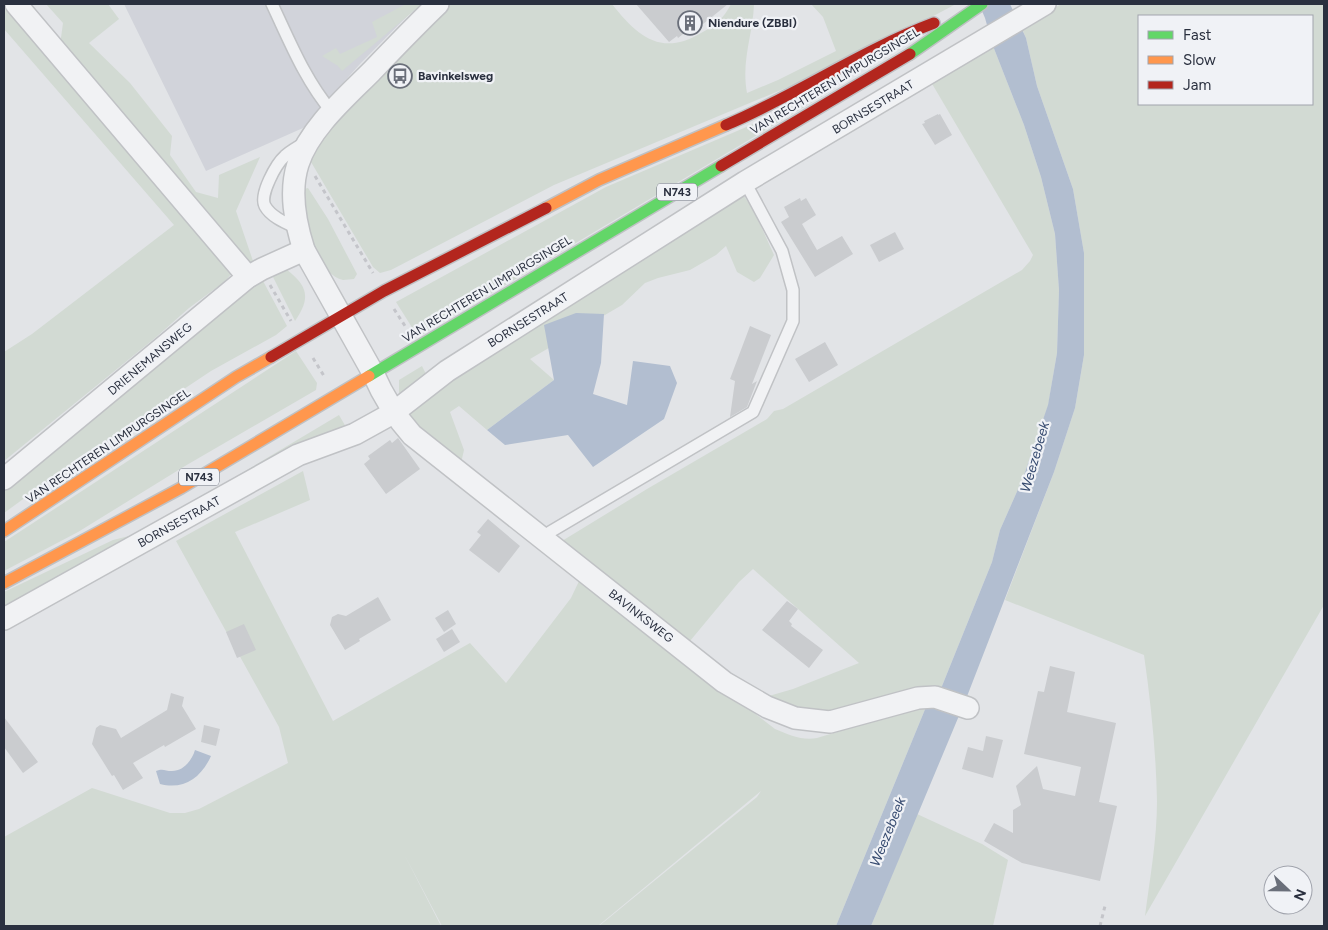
<svg xmlns="http://www.w3.org/2000/svg" width="1328" height="930" viewBox="0 0 1328 930" font-family="Figtree,sans-serif">
	<rect width="100%" height="100%" fill="#e2e4e7"/>
	<path fill="#d1d3da" d="M124,4H419L359,65L303,128L206,171Z"/>
	<g fill="#d2dad3" fill-rule="evenodd">
		<path d="M4,4H7L234,271L224,282L189,308L155,338L4,461V352L32,334L174,225L4,29Z"/>
		<path d="M46,4H108L119,19L89,43L130,83L172,136L170,155L196,192L218,198L219,175L260,157L236,211L253,261L248,272L60,45L63,23Z"/>
		<path d="M406,4H422L342,71L338,66L322,56L336,48L340,54L377,37L372,22Z"/>
		<path d="M450,4H612C637,36 661,57 701,33C715,26 724,18 731,4H754C753,35 741,60 747,93L778,80L836,51L823,17L811,4H956L843,64L554,185L391,270L380,273L373,267L311,162V156L341,112Z"/>
		<path d="M1061,4H1324V605L1145,916C1150,878 1157,839 1157,801C1156,752 1151,704 1144,655L1005,600L1054,472L1075,408L1084,355V253L1073,189L1037,86L1026,38L1022,29ZM1139,16H1312V104H1139Z"/>
		<path d="M993,46L1024,125L1041,177L1055,234L1059,290L1057,353L1048,406L1023,478L1000,530L992,562L940,691L826,716L762,698L793,689L859,663L753,569L739,582L690,641L573,551L562,541L647,489L767,419L774,411L783,409L1022,270L1030,261L1033,255L931,82Z"/>
		<path d="M831,91L418,337L396,302L606,187Z"/>
		<path d="M308,188L328,219L357,274L354,279C351,279 346,280 343,280C321,275 306,236 304,217C303,208 304,198 304,189Z"/>
		<path d="M742,193L754,211L774,255L760,278L754,282L737,272L726,246L716,255L690,270L658,278L645,283L622,305L530,359L554,380L487,430L459,406L450,412L464,450L461,463L404,417L448,380Z"/>
		<path d="M286,269C308,286 311,298 295,321L272,275Z"/>
		<path d="M262,279L287,326L276,335L211,371L70,465L4,513V488Z"/>
		<path d="M296,351L317,383L316,390L185,466L78,532L4,571V542Z"/>
		<path d="M422,366L426,374L405,395L399,393V380Z"/>
		<path d="M339,415L346,427L274,463L232,479Z"/>
		<path d="M303,471L310,500L235,532L333,721L470,643L506,683L571,598L580,579L775,729C789,735 803,741 817,738L913,709L926,707L836,926H599L757,797L761,791L598,926H442L404,854L441,926H4V837L92,788L170,813H185L199,809L288,763L279,727L176,541Z"/>
		<path d="M141,533L4,613V592L113,540Z"/>
		<path d="M917,814L982,844L1008,860L993,926H871Z"/>
	</g>
	<g fill="#b2bed0">
		<path d="M979,4H1010L1026,38L1037,86L1073,189L1084,253V355L1075,408L1054,472L966,699L871,926H836L926,707L940,691L992,562L1000,530L1023,478L1048,405L1057,353L1059,290L1055,234L1041,177L1024,125L993,46L985,18Z"/>
		<path d="M576,313L604,314L601,363L593,394L627,405L633,361L670,366L677,383L664,419L593,467L568,435L505,445L487,430L554,380L544,325Z"/>
		<path d="M195,750L211,756C201,778 184,790 160,784L156,771C163,768 165,771 172,771C184,771 192,760 195,750Z"/>
	</g>
	<g fill="#cacccf">
		<path d="M636,4H728L703,24L702,22L694,29L693,26L678,38L677,36L669,42Z"/>
		<path d="M938,114V115L940,114L952,135L935,145L922,124L925,123L924,121Z"/>
		<path d="M800,198L801,201L806,198L816,215L802,224L817,250L842,236L853,254L815,277L781,222L789,217L784,207Z"/>
		<path d="M895,232L904,249L879,262L870,245Z"/>
		<path d="M750,326L771,335L752,384L757,381L747,407L730,417L735,381L730,379Z"/>
		<path d="M825,342L838,365L809,382L795,359Z"/>
		<path d="M398,438L420,469L386,494L364,464L370,459L368,456L390,440L392,443Z"/>
		<path d="M488,519L520,546L499,573L469,550L481,535L477,532Z"/>
		<path d="M378,597L391,620L359,639L360,641L345,650L330,625L332,617L338,614L346,616Z"/>
		<path d="M787,601L798,609L789,621L792,624L791,626L823,650L809,668L762,630Z"/>
		<path d="M448,610L456,624L444,632L435,618Z"/>
		<path d="M244,624L256,650L237,658L226,632Z"/>
		<path d="M452,629L460,642L444,652L436,639Z"/>
		<path d="M1050,666L1075,672L1067,712L1116,723L1099,802L1117,806L1100,881L1022,863L984,841L994,823L1013,833V810L1021,805L1016,786L1037,766L1043,789L1075,796L1081,767L1024,754L1038,691L1044,692Z"/>
		<path d="M171,693L184,697L182,706L196,729L165,747L164,745L133,763L143,778L123,790L114,775L112,776L92,744L96,728L100,725L116,729L121,738L167,710Z"/>
		<path d="M4,717L38,762L23,773L4,747Z"/>
		<path d="M204,725L220,729L216,746L201,742Z"/>
		<path d="M986,736L1003,740L993,778L962,769L968,747L983,751Z"/>
	</g>
	<g fill="none" stroke-linecap="round" stroke-linejoin="round">
		<g stroke="#c0c2c5" stroke-width="14">
			<g id="lane">
				<path d="M272,4C290,42 305,80 332,112"/>
				<path d="M297,228C286,223 271,217 265,206C259,195 276,164 285,156C290,151 298,147 304,143"/>
				<path d="M544,538L550,532L753,412L793,321V290L782,251L745,182"/>
			</g>
		</g>
		<g stroke="#c0c2c5" stroke-width="24">
			<g id="street">
				<path d="M16,4L248,277"/>
				<path d="M438,4C415,26 393,49 371,72C346,97 309,129 298,164C289,192 295,222 304,250L373,373C383,396 395,416 412,435L724,682L767,707L795,718L830,722L918,698L935,697L968,708"/>
				<path d="M4,479L248,277L262,269L304,250"/>
				<path d="M4,619L298,455L355,434L393,413L447,371L745,182L1045,4"/>
			</g>
		</g>
		<g stroke="#bfc1c4" stroke-width="14">
			<g id="fast">
				<path d="M910,54L982,4"/>
				<path d="M369,376L721,166"/>
			</g>
		</g>
		<g stroke="#bfc1c4" stroke-width="14">
			<g id="slow">
				<path d="M546,208L599,180L726,125"/>
				<path d="M4,531L236,377L271,357"/>
				<path d="M4,583L181,488L369,376"/>
			</g>
		</g>
		<g stroke="#bfc1c4" stroke-width="14">
			<g id="jam">
				<path d="M726,125C797,95 862,50 934,23"/>
				<path d="M721,166L910,54"/>
				<path d="M271,357L384,291L546,208"/>
			</g>
		</g>
		<g stroke="#c4c5ca" stroke-width="3" stroke-dasharray="4 4" stroke-linecap="butt">
			<path d="M315,176L373,273"/>
			<path d="M270,285L291,321"/>
			<path d="M394,309L407,329"/>
			<path d="M313,358L324,376"/>
			<path d="M1100,926L1105,906"/>
		</g>
		<use href="#lane" stroke="#f1f2f4" stroke-width="11"/>
		<use href="#street" stroke="#f1f2f4" stroke-width="21"/>
		<use href="#fast" stroke="#63d668" stroke-width="11"/>
		<use href="#slow" stroke="#ff974d" stroke-width="11"/>
		<use href="#jam" stroke="#b3261e" stroke-width="11"/>
	</g>
	<defs>
		<g id="building-ring" transform="scale(1.25)"><circle r="9.5" fill="#f0f2f6" stroke="#6a6f7a" stroke-width="1.5"/><path d="M-4-6H4V6H1V3H-1V6H-4ZM-2.5-4.3h1.7v1.8h-1.7ZM.8-4.3h1.7v1.8H.8ZM-2.5-1h1.7V.8h-1.7ZM.8-1h1.7V.8H.8Z" fill="#6a6f7a"/></g>
		<g id="bus-ring" transform="scale(1.25)"><circle r="9.5" fill="#f0f2f6" stroke="#6a6f7a" stroke-width="1.5"/><path d="M-5-6H5V4H4V6H2V4H-2V6H-4V4H-5ZM-3.5-4V0h7V-4ZM-3.5 1.2v1.5H-2V1.2ZM2 1.2v1.5H3.5V1.2Z" fill="#6a6f7a"/></g>
	</defs>
	<g fill-rule="evenodd">
		<use href="#building-ring" x="690" y="23"/>
		<use href="#bus-ring" x="400" y="76"/>
	</g>
	<g text-anchor="middle" dominant-baseline="central" stroke-width="4.5" stroke-linejoin="round" paint-order="stroke">
		<g fill="#f0f2f6" stroke="#656a76" stroke-width="1">
			<rect x="657" y="183.5" width="40" height="17" rx="4"/>
			<rect x="179" y="468.5" width="40" height="17" rx="4"/>
		</g>
		<g font-size="11" font-weight="bold" fill="#2a303f">
			<text x="677" y="192">N743</text>
			<text x="199" y="477">N743</text>
		</g>
		<g font-size="12" font-weight="bold" fill="#2a303f" stroke="#f0f2f6" text-anchor="start">
			<text x="708" y="23">Niendure (ZBBI)</text>
			<text x="418" y="76">Bavinkelsweg</text>
		</g>
		<g font-size="12" fill="#2a303f" stroke="#f0f2f6">
			<text transform="translate(835 81) rotate(-31)">VAN RECHTEREN LIMPURGSINGEL</text>
			<text transform="translate(873 107) rotate(-31)">BORNSESTRAAT</text>
			<text transform="translate(487 289) rotate(-31)">VAN RECHTEREN LIMPURGSINGEL</text>
			<text transform="translate(528 320) rotate(-32)">BORNSESTRAAT</text>
			<text transform="translate(150 359) rotate(-40)">DRIENEMANSWEG</text>
			<text transform="translate(108 446) rotate(-34)">VAN RECHTEREN LIMPURGSINGEL</text>
			<text transform="translate(179 522) rotate(-29)">BORNSESTRAAT</text>
			<text transform="translate(641 616) rotate(38)">BAVINKSWEG</text>
		</g>
		<g font-size="14" font-style="italic" fill="#374b70" stroke="#f0f2f6">
			<text transform="translate(1035 457) rotate(-74)">Weezebeek</text>
			<text transform="translate(888 832) rotate(-68)">Weezebeek</text>
		</g>
	</g>
	<rect width="1328" height="930" fill="none" stroke="#2a303f" stroke-width="10"/>
	<rect x="1138" y="15" width="175" height="90" fill="#f0f2f6" stroke="#a1a4ad"/>
	<rect x="1148" y="31" width="25" height="8" fill="#63d668" stroke="#a1a4ad"/>
	<text x="1183" y="40" font-size="15" fill="#2a303f">Fast</text>
	<rect x="1148" y="56" width="25" height="8" fill="#ff974d" stroke="#a1a4ad"/>
	<text x="1183" y="65" font-size="15" fill="#2a303f">Slow</text>
	<rect x="1148" y="81" width="25" height="8" fill="#b3261e" stroke="#a1a4ad"/>
	<text x="1183" y="90" font-size="15" fill="#2a303f">Jam</text>
	<g transform="translate(1288 890) rotate(112)"><circle r="24" fill="#f0f2f6" stroke="#a1a4ad"/>
	<path d="M0-4L9 19L0 12L-9 19Z" fill="#6a6f7a"/>
	<text y="-8" font-size="14" font-weight="bold" text-anchor="middle" fill="#2a303f">N</text>
	</g>
</svg>
